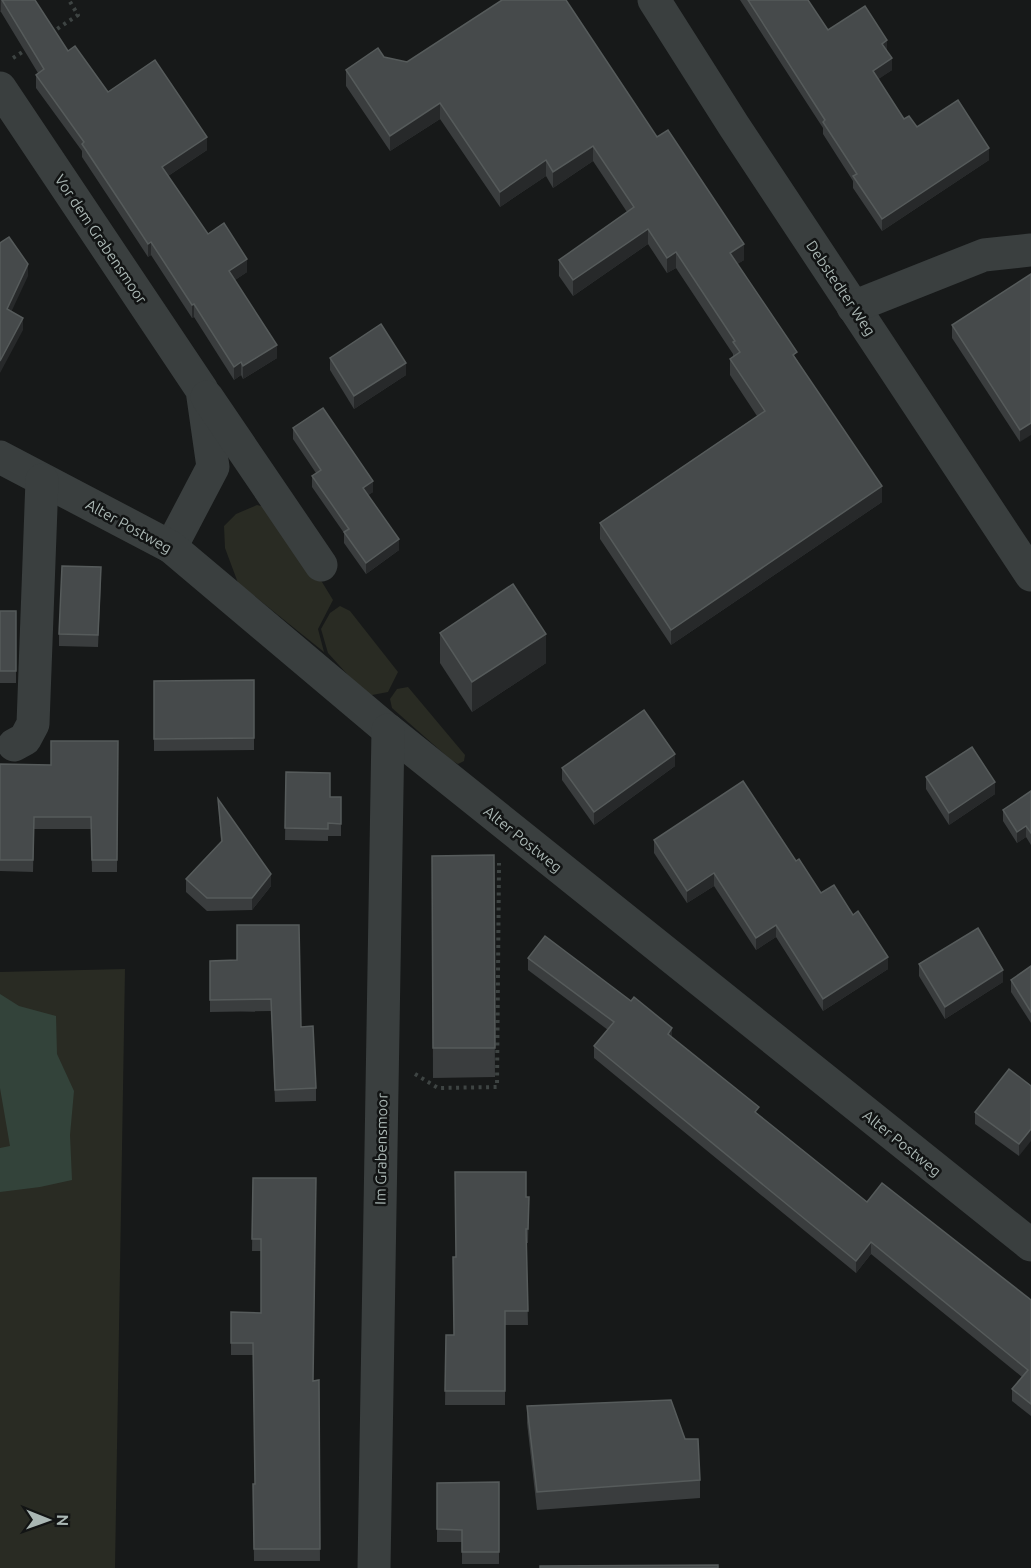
<svg xmlns="http://www.w3.org/2000/svg" width="1031" height="1568" viewBox="0 0 1031 1568" font-family="Ubuntu,sans-serif">
	<rect width="100%" height="100%" fill="#171919"/>
	<g fill="#292b23">
		<path d="M257,505L278,510L333,600L318,629L324,652L238,583L225,548L224,526L236,514Z"/>
		<path d="M340,606L350,611L398,672L388,692L367,696L328,653L321,629L330,613Z"/>
		<path d="M408,687L465,755L464,761L458,764L451,760L392,708L390,699L397,689Z"/>
		<path d="M125,969L115,1568H0V972Z"/>
	</g>
	<path fill="#33433a" d="M0,994L19,1006L56,1016L57,1054L74,1091L70,1135L72,1180L40,1187L0,1192V1148L10,1146L0,1088Z"/>
	<g fill="none" stroke-linecap="round" stroke-linejoin="round">
		<g stroke="#3e4443" stroke-width="4" stroke-dasharray="3 4.5" stroke-linecap="butt">
			<path d="M51,33L78,15L69,0"/>
			<path d="M13,58L27,49"/>
			<path d="M415,1074L438,1088L497,1087L499,863"/>
		</g>
		<g stroke="#3a3f3f" stroke-width="33">
			<path d="M654,0L734,126L1031,575"/>
			<path d="M0,88L202,390L213,467L171,547"/>
			<path d="M853,307L984,255L1031,250"/>
			<path d="M207,397L321,565"/>
			<path d="M0,457L171,547L388,730L1031,1245"/>
			<path d="M14,745L25,739L33,724L42,480"/>
			<path d="M374,1568L388,730"/>
		</g>
	</g>
	<g fill="#3a3d3e">
		<path d="M0,0H35L68,51L108,92L207,150L168,176L208,234L247,272L235,280L277,358L243,379L241,375L234,380L194,317L192,318L151,255L148,257L125,222L82,157V151L36,88V75L38,73L1,12Z"/>
		<path d="M740,0H808L828,30L887,52L892,70L878,79L904,119L917,127L989,160L882,231L853,188V181L823,134V128Z"/>
		<path d="M384,57L657,137L744,260L737,264L797,360L882,502L671,645L600,539V523L757,416L730,375V359L733,357V354L676,268L667,273L648,244L573,296L559,276V260L627,212L593,161L553,188L546,176L500,207L440,119L390,151L346,86V70Z"/>
		<path d="M1031,274L1020,442L952,338V325Z"/>
		<path d="M330,358L406,375L354,409L330,370Z"/>
		<path d="M293,428L373,492L368,495L399,550L366,574L344,543V533L312,487V476L316,473L293,439Z"/>
		<path d="M101,580L98,647L59,646V634Z"/>
		<rect x="0" y="611" width="16" height="72"/>
		<path d="M440,633L546,663L472,712L440,663Z"/>
		<path d="M254,680V750L154,751V681Z"/>
		<path d="M118,741L117,872H92L91,829H34L33,872L0,871V764L51,765Z"/>
		<path d="M675,766L594,825L562,780V768Z"/>
		<path d="M286,772L330,797H341V836H328V841L285,840Z"/>
		<path d="M926,777L995,794L949,825L926,789Z"/>
		<path d="M1031,791V845L1026,837L1017,843L1003,821V810Z"/>
		<path d="M218,799L271,886L252,910L207,911L186,892V879L221,842Z"/>
		<path d="M654,840L796,861L821,893L888,969L823,1011L776,937L756,950L714,886L687,903L654,853Z"/>
		<path d="M494,855L495,1077L433,1078L432,856Z"/>
		<path d="M528,958L672,1038L759,1115L867,1202L1031,1300V1416L1012,1401V1389L1022,1377L871,1254L856,1273L594,1058V1046L608,1030L528,970Z"/>
		<path d="M237,960L301,1027L316,1088V1101L275,1102L271,1011L210,1012V961Z"/>
		<path d="M919,964L1003,982L945,1019L919,976Z"/>
		<path d="M1031,966V1023L1011,992V980Z"/>
		<path d="M1031,1086L1019,1156L975,1124V1112Z"/>
		<path d="M253,1178L313,1381L319,1380L320,1561H254L253,1484H255L253,1355H231V1312L261,1313V1251H252Z"/>
		<path d="M526,1197H529L528,1243H526L528,1325H505V1405H445L446,1335H454Z"/>
		<path d="M527,1406L700,1480V1498L537,1510L527,1423Z"/>
		<path d="M499,1482V1564H462V1542H437V1483Z"/>
	</g>
	<g fill="#27292a">
		<rect x="0" y="0" width="1" height="12"/>
		<path d="M887,40V52L882,44Z"/>
		<path d="M892,58V70L873,83V71Z"/>
		<path d="M440,103V119L390,151V136Z"/>
		<path d="M207,137V150L162,180V167Z"/>
		<path d="M593,146V161L553,188V172Z"/>
		<path d="M989,148V160L882,231V219Z"/>
		<path d="M546,160V176L500,207V192Z"/>
		<path d="M648,229V244L573,296V280Z"/>
		<path d="M151,242V255L148,257V244Z"/>
		<path d="M744,244V260L730,269V253Z"/>
		<path d="M676,252V268L667,273V258Z"/>
		<path d="M247,259V272L229,284V271Z"/>
		<path d="M28,264V276L7,321V309Z"/>
		<path d="M194,304V317L192,318V305Z"/>
		<path d="M23,318V330L0,373V361Z"/>
		<path d="M277,345V358L243,379V366Z"/>
		<path d="M241,362V375L234,380V367Z"/>
		<path d="M406,363V375L354,409V396Z"/>
		<path d="M1031,423V435L1020,442V430Z"/>
		<path d="M373,481V492L363,499V488Z"/>
		<path d="M882,486V502L671,645V630Z"/>
		<path d="M399,539V550L366,574V563Z"/>
		<path d="M546,634V663L472,712V682Z"/>
		<path d="M675,754V766L594,825V812Z"/>
		<path d="M995,782V794L949,825V813Z"/>
		<path d="M1026,826V837L1017,843V832Z"/>
		<path d="M714,873V886L687,903V891Z"/>
		<path d="M271,874V886L252,910V898Z"/>
		<path d="M776,925V937L756,950V938Z"/>
		<path d="M888,957V969L823,1011V999Z"/>
		<path d="M1003,970V982L945,1019V1007Z"/>
		<path d="M672,1028V1040L668,1034Z"/>
		<path d="M1031,1129V1141L1019,1156V1144Z"/>
		<path d="M871,1242V1254L856,1273V1261Z"/>
	</g>
	<g fill="#464a4b" stroke="#565b5b" stroke-width="1.5">
		<path d="M2,0H35L68,51L75,46L108,92L155,60L207,137L162,167L208,234L224,223L247,259L229,271L277,345L243,366L241,362L234,367L194,304L192,305L151,242L148,244L125,209L82,144L84,142L36,75L44,69Z"/>
		<path d="M502,0H566L657,137L668,130L744,244L730,253L797,352L793,355L882,486L671,630L600,523L765,411L730,359L740,352L733,342L735,341L676,252L667,258L648,229L573,280L559,260L634,207L593,146L553,172L546,160L500,192L440,103L390,136L346,70L378,48L384,57L407,62Z"/>
		<path d="M748,0H808L828,30L865,6L887,40L882,44L892,58L873,71L904,119L909,116L917,127L958,100L989,148L882,219L853,176L857,174L823,122L825,120Z"/>
		<path d="M9,237L28,264L7,309L23,318L0,361V243Z"/>
		<path d="M1031,274V423L1020,430L952,325Z"/>
		<path d="M381,324L406,363L354,396L330,358Z"/>
		<path d="M323,408L373,481L363,488L399,539L366,563L344,532L349,529L312,476L321,470L293,428Z"/>
		<path d="M62,566L101,567L98,635L59,634Z"/>
		<path d="M513,584L546,634L472,682L440,633Z"/>
		<rect x="0" y="611" width="16" height="60"/>
		<path d="M254,680V738L154,739V681Z"/>
		<path d="M644,710L675,754L594,812L562,768Z"/>
		<path d="M51,741H118L117,860H92L91,817H34L33,860H0V764L51,765Z"/>
		<path d="M972,747L995,782L949,813L926,777Z"/>
		<path d="M286,772L330,773V797H341V824L328,823V829L285,828Z"/>
		<path d="M743,781L796,861L799,859L821,893L834,885L853,915L858,911L888,957L823,999L776,925L756,938L714,873L687,891L654,840Z"/>
		<path d="M1031,791V833L1026,826L1017,832L1003,810Z"/>
		<path d="M218,799L271,874L252,898H207L186,879L222,841Z"/>
		<path d="M494,855L495,1048H433L432,856Z"/>
		<path d="M237,925H299L301,1027L313,1026L316,1088L275,1090L271,999L210,1000V961L237,960Z"/>
		<path d="M978,928L1003,970L945,1007L919,964Z"/>
		<path d="M545,936L631,1001L634,997L672,1028L668,1034L759,1107L755,1112L867,1202L882,1183L1031,1300V1404L1012,1389L1028,1370L871,1242L856,1261L594,1046L614,1022L528,958Z"/>
		<path d="M1031,966V1012L1011,980Z"/>
		<path d="M1009,1069L1031,1086V1129L1019,1144L975,1112Z"/>
		<path d="M455,1172H526V1197H529L528,1229H526L528,1311H505V1391H445L446,1335H454L453,1257H456Z"/>
		<path d="M253,1178H316L313,1381L319,1380L320,1549H254L253,1484H255L253,1343H231V1312L261,1313V1239H252Z"/>
		<path d="M671,1400L685,1439H698L700,1480L537,1492L527,1406Z"/>
		<path d="M499,1482V1552H462V1530L437,1529V1483Z"/>
		<path d="M718,1565V1568H540V1566Z"/>
	</g>
	<g text-anchor="middle" dominant-baseline="central" stroke-width="5" stroke-linejoin="round" paint-order="stroke">
		<g font-size="15" fill="#aab7b4" stroke="#121414">
			<text transform="translate(101 239) rotate(56)">Vor dem Grabensmoor</text>
			<text transform="translate(841 288) rotate(56)">Debstedter Weg</text>
			<text transform="translate(129 526) rotate(29)">Alter Postweg</text>
			<text transform="translate(523 839) rotate(39)">Alter Postweg</text>
			<text transform="translate(902 1143) rotate(39)">Alter Postweg</text>
			<text transform="translate(381 1149) rotate(-89)">Im Grabensmoor</text>
		</g>
	</g>
	<g transform="translate(48 1520) rotate(91)" stroke="#121414" stroke-width="4.5" paint-order="stroke">
	<path d="M0-4.5L10 22L0 15L-10 22Z" fill="#aab7b4"/>
	<text y="-9" font-size="16" font-weight="bold" text-anchor="middle" fill="#aab7b4">N</text>
	</g>
</svg>
